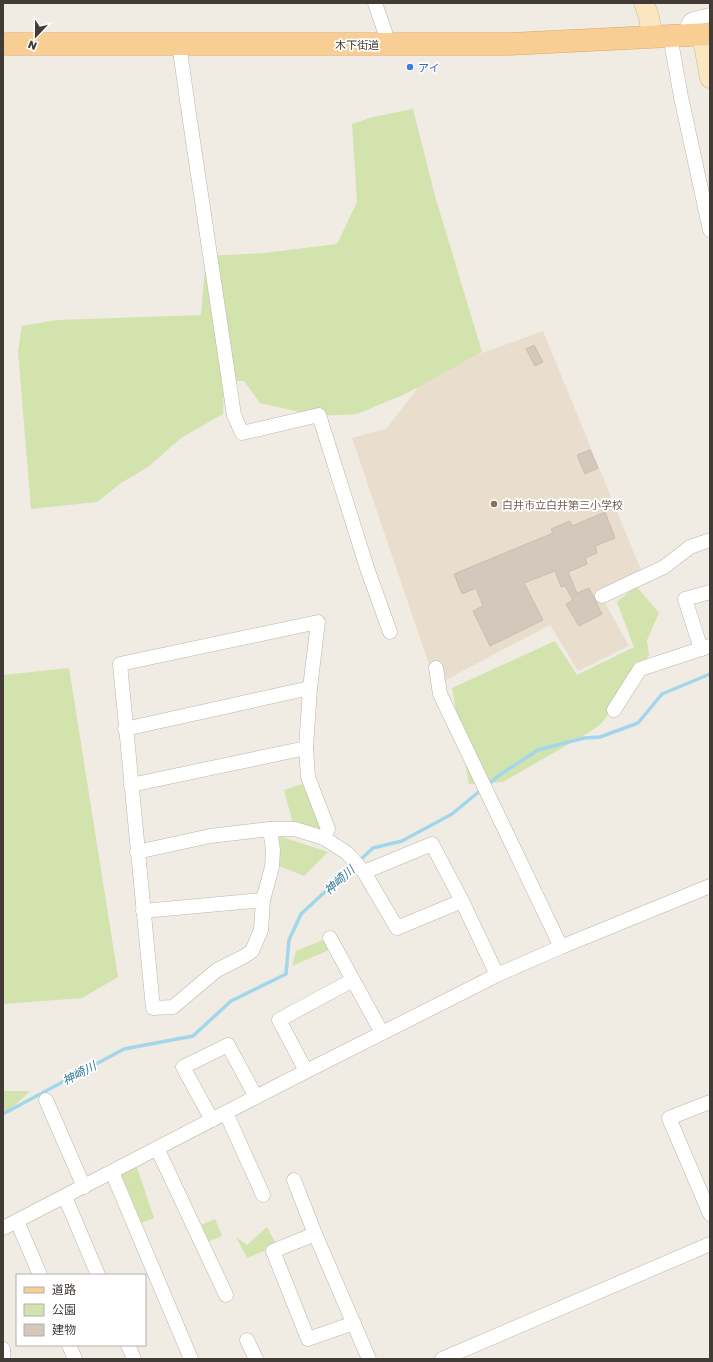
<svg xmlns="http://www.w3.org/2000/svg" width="713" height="1362" viewBox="0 0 713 1362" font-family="'Golos Text','Noto Sans JP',sans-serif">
	<rect width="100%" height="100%" fill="#f0ebe3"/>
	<path fill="#e9dece" d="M543,331L641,570L599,592L629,646L578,671L550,625L436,685L352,438L386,429L417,389L413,378Z"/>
	<g fill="#d2e3ad">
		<path d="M413,109L435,196L482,352L405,394L357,414L317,416L260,403L244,381H224L223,414L181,438L148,467L121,483L97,502L31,509L18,351L22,326L57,320L201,315L206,256L264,253L337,244L357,202L352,124L373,117Z"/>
		<path d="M636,586L659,613L647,640L649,655L602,723L591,731L503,782L469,784L452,688L555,641L577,675L634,647L617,602Z"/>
		<path d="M69,668L118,977L82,998L3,1004V675Z"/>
		<path d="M302,784L321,824L320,829L314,831L293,824L284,790Z"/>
		<path d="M282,837L328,852L304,876L277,865L276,839Z"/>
		<path d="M323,940L329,950L292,966L296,951Z"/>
		<path d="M3,1091H30L3,1116Z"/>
		<path d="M136,1165L154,1218L136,1225L119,1174Z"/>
		<path d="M215,1219L222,1236L205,1243L199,1226Z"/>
		<path d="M267,1227L276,1244L265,1247L266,1250L247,1258L236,1237L247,1245Z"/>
	</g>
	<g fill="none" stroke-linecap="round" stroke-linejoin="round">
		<g stroke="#a2d7eb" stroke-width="3.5">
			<path d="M488,785L498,776L538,750L584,738L600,737L638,723L662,694L710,674"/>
			<path d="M359,861L373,848L402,841L452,814L481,790"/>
			<path d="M3,1114L124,1049L193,1036L231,1001L286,974L289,940L301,914L354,865"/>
		</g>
	</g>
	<g fill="#d4c8bc" stroke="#ccbcad">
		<path d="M534,345L543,362L535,366L526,349Z"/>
		<path d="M590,450L598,468L585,474L577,455Z"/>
		<path d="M605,512L615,538L595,546L597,553L585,558L587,564L568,572L577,593L589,588L602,614L579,626L566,604L573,600L565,586L561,587L555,571L524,583L543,620L490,646L473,611L483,606L476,588L462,594L454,574L553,533L551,529L570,521L572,526Z"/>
	</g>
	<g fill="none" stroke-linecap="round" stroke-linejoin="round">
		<g stroke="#beb4a9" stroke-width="15">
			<g id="street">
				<path d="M375,3L389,44"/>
				<path d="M690,35L688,25L690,21L693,19L710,15"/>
				<path d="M670,36L681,97L710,230"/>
				<path d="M179,44L190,121L234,415L242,433L319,415L367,568L390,632"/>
				<path d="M602,596L664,567L690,547L710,540"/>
				<path d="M701,649L685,599L710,592"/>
				<path d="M436,668L440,694L561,947"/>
				<path d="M614,710L640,669L710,646"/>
				<path d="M125,729L310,688"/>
				<path d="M131,785L306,748"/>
				<path d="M270,829L273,850L272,867L263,900L261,930L252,951L243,957L217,970L173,1007L153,1008L120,664L318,622L310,688L306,748L308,777L328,829L324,838"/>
				<path d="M137,852L210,836L270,829H295L324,838L347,853L364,872L432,844L462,901L497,975"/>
				<path d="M364,872L397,928L462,901"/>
				<path d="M143,911L263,900"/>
				<path d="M330,938L382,1033"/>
				<path d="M306,1071L279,1020L353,980"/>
				<path d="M46,1100L84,1187"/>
				<path d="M710,1102L669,1118L710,1214"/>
				<path d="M226,1113L263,1195"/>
				<path d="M212,1120L183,1067L228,1045L256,1097"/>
				<path d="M157,1148L226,1295"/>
				<path d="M112,1172L191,1359"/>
				<path d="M294,1180L315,1234L369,1359"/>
				<path d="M65,1197L98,1275"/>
				<path d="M17,1221L40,1275"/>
				<path d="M3,1228L283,1083L497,975L561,947L710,886"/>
				<path d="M315,1234L273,1251L308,1339L354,1323"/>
				<path d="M247,1340L256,1359"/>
				<path d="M69,1345L75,1359"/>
				<path d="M128,1345L134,1359"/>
				<path d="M3,1349V1359"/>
				<path d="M442,1359L710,1244"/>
			</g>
		</g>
		<g stroke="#d1ba97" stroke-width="21">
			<g id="secondary">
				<path d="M644,3L649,17L652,36"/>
				<path d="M702,34L710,78"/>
			</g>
		</g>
		<g stroke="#dca866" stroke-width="23">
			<path id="primary" d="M3,44H510L710,34"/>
		</g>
		<use href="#street" stroke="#fff" stroke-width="14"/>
		<use href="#secondary" stroke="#fbe6c2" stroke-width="20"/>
		<use href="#primary" stroke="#f8ce94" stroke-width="22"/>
	</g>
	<circle fill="#3f7fe0" stroke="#fff" stroke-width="1.5" cx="410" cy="67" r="4"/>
	<circle fill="#8d6e63" stroke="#fff" stroke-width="1.5" cx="494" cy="504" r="4"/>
	<g text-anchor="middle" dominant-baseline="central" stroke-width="3.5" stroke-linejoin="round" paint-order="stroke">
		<g font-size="11" fill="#423a34" stroke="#fff">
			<text x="357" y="44">木下街道</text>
		</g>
		<g font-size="11" fill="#366cbe" stroke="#fff" text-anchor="start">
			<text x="418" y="67">アイ</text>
		</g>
		<g font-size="11" fill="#785e54" stroke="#fff" text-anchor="start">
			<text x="502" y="504">白井市立白井第三小学校</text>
		</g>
		<g font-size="12" font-style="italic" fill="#307a98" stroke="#fff">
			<text transform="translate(339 880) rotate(-42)">神崎川</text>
			<text transform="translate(79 1073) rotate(-28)">神崎川</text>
		</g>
	</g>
	<rect width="713" height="1362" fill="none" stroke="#423a34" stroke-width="8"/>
	<rect x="16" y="1274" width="130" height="72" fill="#ffffff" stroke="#b3b0ae"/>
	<rect x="24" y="1287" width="20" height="6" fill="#f8ce94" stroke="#b3b0ae"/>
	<text x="52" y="1294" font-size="12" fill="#423a34">道路</text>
	<rect x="24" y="1304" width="20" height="12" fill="#d2e3ad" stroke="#b3b0ae"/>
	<text x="52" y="1314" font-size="12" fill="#423a34">公園</text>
	<rect x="24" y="1324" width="20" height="12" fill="#d4c8bc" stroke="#b3b0ae"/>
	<text x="52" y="1334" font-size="12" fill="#423a34">建物</text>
	<g transform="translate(36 36) rotate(202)" stroke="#ffffff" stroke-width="3" paint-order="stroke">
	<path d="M0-3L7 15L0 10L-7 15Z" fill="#423a34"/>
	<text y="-6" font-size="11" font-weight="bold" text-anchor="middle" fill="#423a34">N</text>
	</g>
</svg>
